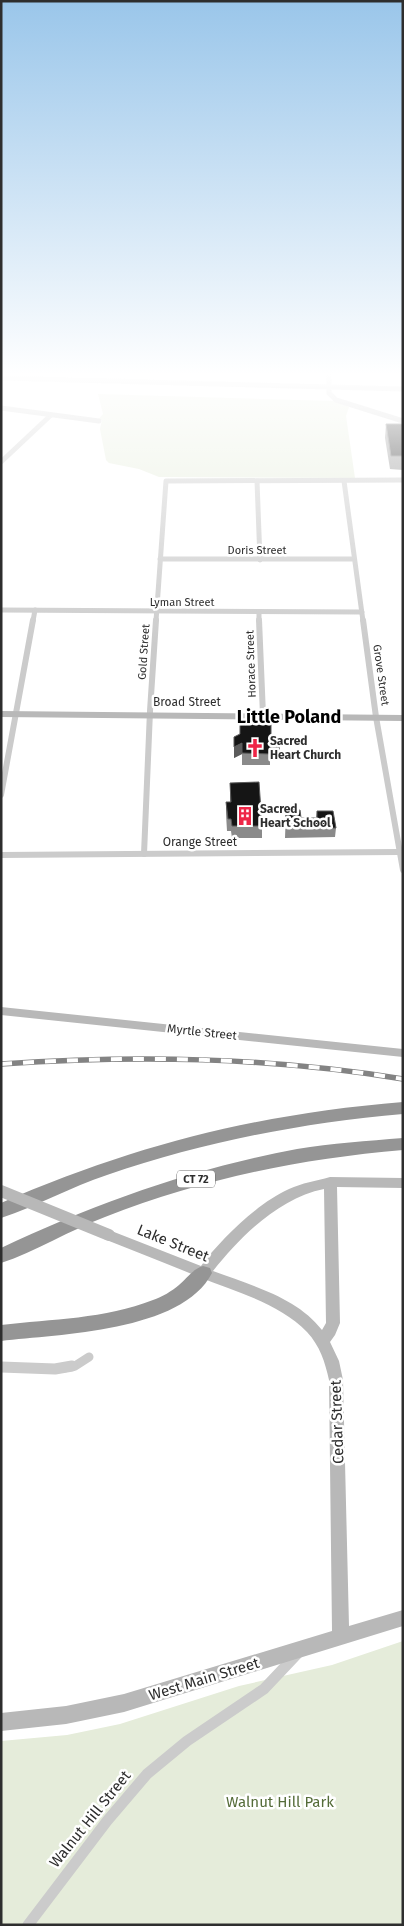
<svg xmlns="http://www.w3.org/2000/svg" width="404" height="1926" viewBox="0 0 404 1926" font-family="'Fira Sans',sans-serif">
	<rect width="100%" height="100%" fill="#fff"/>
	<g fill="#e5ecda">
		<path d="M98,394L334,401L349,407L346,416L355,478L159,477L139,469L109,463L106,460L100,429L102,420H98L103,414Z"/>
		<path d="M403,1641V1925H1V1741L67,1735L120,1724L239,1686L332,1665Z"/>
	</g>
	<g fill="none" stroke-linecap="round" stroke-linejoin="round">
		<g stroke="#cbcbcb" stroke-width="5">
			<path d="M329,376V393L336,400L403,421"/>
			<path d="M1,378L403,389"/>
			<path d="M1,408L99,421"/>
			<path d="M1,462L51,415"/>
			<path d="M257,481L260,560"/>
			<path d="M344,481L363,621"/>
			<path d="M160,559H354"/>
			<path d="M1,610L362,612"/>
			<path d="M259,612V621"/>
			<path d="M33,621L35,610"/>
			<path d="M156,621L166,481L403,480"/>
		</g>
		<g stroke="#cbcbcb" stroke-width="6">
			<path d="M259,620L263,715"/>
			<path d="M363,620L376,717L403,870"/>
			<path d="M1,795L33,620"/>
			<path d="M144,854L150,711L156,620"/>
			<path d="M1,855L399,852"/>
		</g>
		<g stroke="#cbcbcb" stroke-width="9">
			<path d="M1,1367L19,1368"/>
			<path d="M64,1368L75,1366L89,1357"/>
		</g>
		<g stroke="#cbcbcb" stroke-width="11">
			<path d="M1,1367L55,1369L72,1366"/>
			<path d="M28,1925L107,1821L147,1774L187,1741L264,1689L298,1653"/>
		</g>
		<g fill="#b8b8b8" fill-rule="evenodd">
			<path d="M1,711L403,715V721L1,717Z"/>
			<path d="M1,1007L403,1049V1057L1,1015Z"/>
			<path d="M330,1177L403,1178V1188L337,1187L340,1323L335,1335L330,1342L339,1361L343,1380L349,1626L403,1610V1626L124,1712L66,1724L1,1731V1713L66,1706L124,1694L332,1631L329,1380C325,1362 320,1346 307,1332C279,1303 236,1292 199,1277C168,1264 136,1252 104,1239L102,1235L104,1231L109,1230L201,1266C220,1240 259,1202 289,1189C302,1183 316,1181 330,1177ZM324,1189L326,1323L322,1330C297,1297 250,1285 213,1271C241,1236 279,1198 324,1189Z"/>
		</g>
		<g fill="#959595" fill-rule="evenodd">
			<path d="M403,1102V1114C301,1123 203,1142 107,1175C71,1187 37,1206 1,1218V1203C135,1145 257,1114 403,1102Z"/>
			<path d="M403,1138V1150C298,1159 203,1179 105,1217C70,1230 35,1252 1,1263V1248C96,1203 194,1168 297,1149C332,1143 367,1141 403,1138Z"/>
			<path d="M203,1266L210,1268L212,1273C182,1332 59,1334 1,1341V1325C52,1319 105,1319 153,1300C162,1297 172,1291 179,1285C187,1278 193,1269 203,1266Z"/>
		</g>
		<g stroke="#838383" stroke-width="5.5">
			<path id="rail" d="M1,1064C137,1055 268,1057 403,1079"/>
		</g>
		<use href="#rail" stroke="#fff" stroke-width="4" stroke-dasharray="11" stroke-linecap="butt"/>
		<path stroke="#b8b8b8" stroke-width="12" d="M1,1191L109,1235"/>
	</g>
	<g fill="#8a8a8a">
		<path d="M386,424H403V470L390,469L385,438Z"/>
		<path d="M240,720L280,740V751L270,756V765H242V754L234,758V737L240,735Z"/>
		<path d="M230,783L262,826V838H232L231,831H227L226,814V802H230Z"/>
		<path d="M286,810L301,818H316L317,811L336,828L335,837L285,838Z"/>
	</g>
	<g fill="#5b5b5b">
		<path d="M280,740V751L270,756V745Z"/>
		<path d="M242,743V754L234,758V747Z"/>
	</g>
	<g fill="#151515" stroke="#5b5b5b">
		<path d="M386,424H403V456H391Z"/>
		<path d="M240,720H271V735L280,740L270,745V754L242,753V743L234,747V737L240,734Z"/>
		<path d="M259,782L262,826H232L231,819H228L226,802H231L230,783Z"/>
		<path d="M286,810H300L301,818H317V811H333L336,828H285Z"/>
	</g>
	<linearGradient id="sky" x2="0" y2="1"><stop stop-color="#9ac6ea"/><stop offset="0.58" stop-color="#fff"/><stop offset="1" stop-color="#fff" stop-opacity="0"/></linearGradient>
	<rect width="404" height="645" fill="url(#sky)"/>
	<defs>
		<g id="church-bare" transform="scale(1.5)"><path d="M-1.2-6h2.4v3.5h3.3v2.4h-3.3V6h-2.4V-.1h-3.3v-2.4h3.3Z" fill="#ee2647" stroke="#fff" stroke-width="2.5" paint-order="stroke"/></g>
		<g id="building-bare" transform="scale(1.5)"><path d="M-4-6H4V6H1V3H-1V6H-4ZM-2.5-4.3h1.7v1.8h-1.7ZM.8-4.3h1.7v1.8H.8ZM-2.5-1h1.7V.8h-1.7ZM.8-1h1.7V.8H.8Z" fill="#ee2647" stroke="#fff" stroke-width="2.5" paint-order="stroke"/></g>
	</defs>
	<g fill-rule="evenodd">
		<use href="#church-bare" x="255" y="748"/>
		<use href="#building-bare" x="245" y="816"/>
	</g>
	<g text-anchor="middle" dominant-baseline="central" stroke-width="5" stroke-linejoin="round" paint-order="stroke">
		<g font-size="11" fill="#2e2e2e" stroke="#fff">
			<text x="257" y="550">Doris Street</text>
			<text x="182" y="602">Lyman Street</text>
			<text transform="translate(144 652) rotate(-86)">Gold Street</text>
			<text transform="translate(251 664) rotate(-92)">Horace Street</text>
			<text transform="translate(381 675) rotate(82)">Grove Street</text>
		</g>
		<rect fill="#fff" stroke="#6d6d6d" stroke-width="1" x="177" y="1170.5" width="38" height="17" rx="4"/>
		<g font-size="11" font-weight="bold" fill="#2e2e2e">
			<text x="196" y="1179">CT 72</text>
		</g>
		<g font-size="12" fill="#2e2e2e" stroke="#fff">
			<text x="187" y="702">Broad Street</text>
			<text x="200" y="842">Orange Street</text>
			<text transform="translate(202 1032) rotate(6)">Myrtle Street</text>
		</g>
		<g font-size="12" font-weight="bold" fill="#2e2e2e" stroke="#fff" text-anchor="start">
			<text x="270" y="741">Sacred<tspan x="270" dy="14">Heart Church</tspan></text>
			<text x="260" y="809">Sacred<tspan x="260" dy="14">Heart School</tspan></text>
		</g>
		<g font-size="15" fill="#2e2e2e" stroke="#fff">
			<text transform="translate(173 1243) rotate(22)">Lake Street</text>
			<text transform="translate(337 1422) rotate(-92)">Cedar Street</text>
			<text transform="translate(204 1679) rotate(-17)">West Main Street</text>
			<text transform="translate(90 1819) rotate(-51)">Walnut Hill Street</text>
		</g>
		<g font-size="15" fill="#556c39" stroke="#fff">
			<text x="280" y="1802">Walnut Hill Park</text>
		</g>
		<g font-size="18" font-weight="bold" fill="#000" stroke="#fff">
			<text x="289" y="717">Little Poland</text>
		</g>
	</g>
	<rect width="404" height="1926" fill="none" stroke="#2e2e2e" stroke-width="5"/>
</svg>
